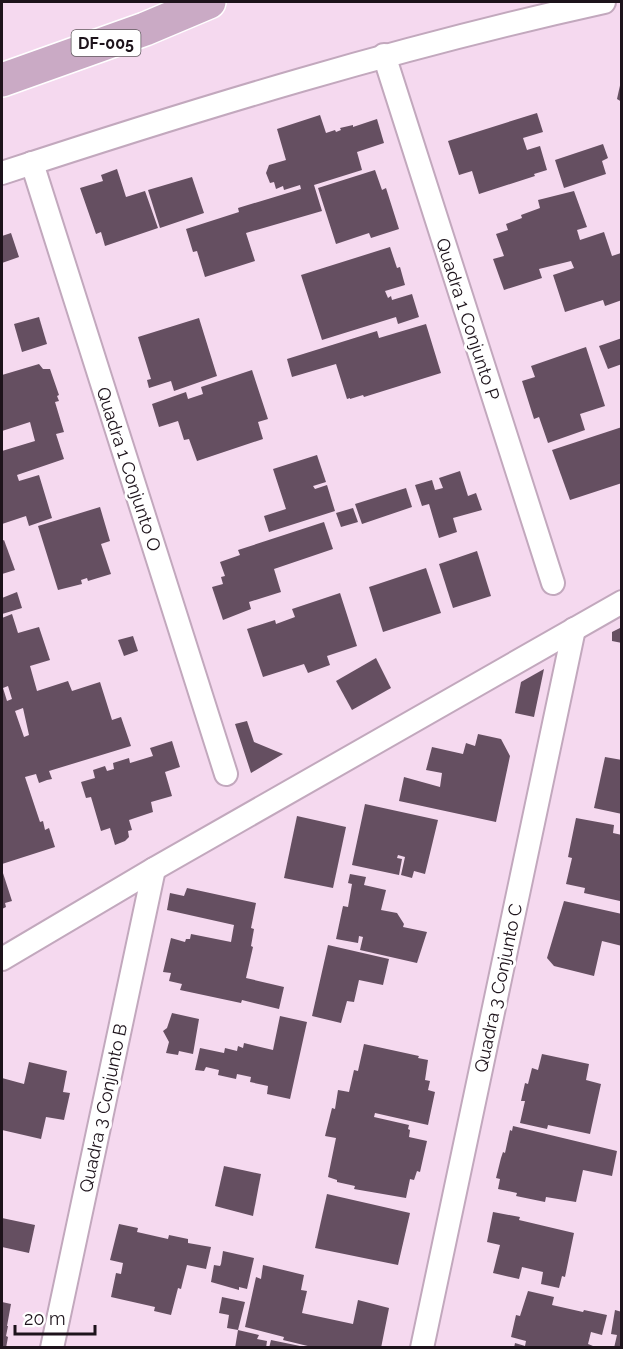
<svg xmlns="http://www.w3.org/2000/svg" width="623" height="1349" viewBox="0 0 623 1349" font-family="Raleway,sans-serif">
	<rect width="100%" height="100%" fill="#f5d9ef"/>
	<g fill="#654f61" fill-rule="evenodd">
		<path d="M621,81H622V102L617,99Z"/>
		<path d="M537,113L543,132L523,138L527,150L540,146L547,170L534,174L535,176L479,194L472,171L459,175L448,141Z"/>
		<path d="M320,115L326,133L335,130L336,132L341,130L340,128L353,125V127L377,119L384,143L357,152L362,170L314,185L322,211L246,233L255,261L205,277L197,251L193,252L186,229L239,212L238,208L301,189L300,185L284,190L283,186L276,189L274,182L270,183L266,173L269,165L286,160L277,129Z"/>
		<path d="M603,144L608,158L602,161L606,174L564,188L555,160Z"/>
		<path d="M117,169L126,197L145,191L158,228L105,246L101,232L96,234L80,188L103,181L101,175Z"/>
		<path d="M375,170L382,190L386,188L399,229L371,238L369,233L336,244L318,188Z"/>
		<path d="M192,177L204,213L160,228L148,190Z"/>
		<path d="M574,191L587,227L577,230L580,240L604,232L612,256L621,253L622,300L605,306L603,300L565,312L553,275L574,268L571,261L539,269L542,278L504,290L493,259L504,256L496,234L508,230L506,224L522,218L521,215L540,208L538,200Z"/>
		<path d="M11,233L19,257L2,263V236Z"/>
		<path d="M390,247L397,268L400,267L405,285L385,291L388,298L391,296L392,300L412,294L419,317L398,324L396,317L322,340L301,275Z"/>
		<path d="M39,317L47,344L22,352L14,324Z"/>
		<path d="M199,318L217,376L174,391L171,381L149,388L147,380L151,379L138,337Z"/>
		<path d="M426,324L441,373L364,397L363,395L350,399V398L347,399L336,364L292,377L287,359L377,331L379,338Z"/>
		<path d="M622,338V364L608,369L599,346Z"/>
		<path d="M586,347L605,406L580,414L585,430L548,443L539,417L534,419L522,381L535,377L531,366Z"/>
		<path d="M39,364L43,369H50L59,395L57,396L59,401L55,402L64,432L56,434L64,459L17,475L19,481L39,475L52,518L29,526L26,516L2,524V451L35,441L30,422L2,431V375Z"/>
		<path d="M252,370L268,419L258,422L263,439L197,461L189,439L184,440L178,421L159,427L152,404L186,392L188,399L203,394L201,387Z"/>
		<path d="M622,427V483L570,500L552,450Z"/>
		<path d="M317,455L326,482L313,486L315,489L327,485L335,511L269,532L264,516L286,509L273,469Z"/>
		<path d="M460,471L468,496L476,493L482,510L453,518L457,532L439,538L429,504L422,506L415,485L432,480L435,490L443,488L439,478Z"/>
		<path d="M406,488L412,507L362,524L355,504Z"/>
		<path d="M100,507L110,541L101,544L111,574L88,581L87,578L81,580L82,584L58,590L38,526Z"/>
		<path d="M353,508L358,522L341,527L336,513Z"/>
		<path d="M324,522L333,549L274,569L281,592L249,602L251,609L223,620L212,587L223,584L221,577L225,576L220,562L240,555L238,550Z"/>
		<path d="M4,540L15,570L2,574V541Z"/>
		<path d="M477,551L491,596L453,608L439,564Z"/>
		<path d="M426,568L441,613L383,632L369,587Z"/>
		<path d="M17,592L22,608L2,614V598Z"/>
		<path d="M340,593L357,646L327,656L330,665L308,673L304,664L263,677L247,629L275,620L276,624L295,617L292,609Z"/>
		<path d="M12,614L18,633L39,627L50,660L30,666L37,691L68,681L72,691L100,682L112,720L121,717L131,746L49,771L52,779L47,780L39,783L36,774L25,777L40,822L43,821L45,830L49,828L55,847L2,864V618ZM8,686L12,699L7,701L3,688ZM23,708L29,735L24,737L15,711Z"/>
		<path d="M622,627V643L612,641V632Z"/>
		<path d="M133,636L138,651L124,656L118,640Z"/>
		<path d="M376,658L391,688L352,710L336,681Z"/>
		<path d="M544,669L534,717L515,713L521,682Z"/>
		<path d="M247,721L254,742L283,754L251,773L235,724Z"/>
		<path d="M478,734L501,739L510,756L496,822L399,801L404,777L440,787L442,773L426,770L432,747L463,754L466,743L475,746Z"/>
		<path d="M172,741L180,767L165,772L172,796L151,802L153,812L129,820L132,830L128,831L129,837L125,841L115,845L110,828L101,831L91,797L86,798L81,782L95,778L93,770L105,766L107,771L114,769L113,763L129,758L130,763L153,756L150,748Z"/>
		<path d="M605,757L622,760V814L594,808Z"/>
		<path d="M365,804L438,820L425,874L414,871L412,878L401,875L405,857L398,855L397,858L402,859L399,875L352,865Z"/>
		<path d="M297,816L346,827L333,888L284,878Z"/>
		<path d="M576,818L614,825L613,833L622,835V892L620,901L584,893L585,888L566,884L572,858L568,857Z"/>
		<path d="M2,870L12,901L5,903L6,907L2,909Z"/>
		<path d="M350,874L366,877L364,885L386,890L381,910L397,913L404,924L403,927L427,932L417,963L360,950L363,937L359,936L358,943L336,939L343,906L348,907L352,884L348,883Z"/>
		<path d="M187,888L256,903L251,928L254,929L251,946L253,947L246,978L284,987L279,1009L242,1000L241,1003L180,990L182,984L169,981L171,973L163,972L171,938L185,942L186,939H190L191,934L231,942L234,925L167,910L170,893L184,896Z"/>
		<path d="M564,901L622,914V946L602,941L594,976L554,966L547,958Z"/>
		<path d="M328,945L389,959L383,985L359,980L354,1002L347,1001L341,1023L312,1016Z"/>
		<path d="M172,1013L199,1019L193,1054L179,1051L178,1055L166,1053L169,1042L163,1031L167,1028Z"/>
		<path d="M280,1016L307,1022L290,1099L267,1094L268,1086L250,1082L251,1077L237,1074L236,1079L218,1075L219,1070L206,1067L204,1071L195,1070L200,1048L224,1053L225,1048L237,1051L238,1046L243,1048L244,1043L273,1050Z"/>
		<path d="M364,1044L419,1056L418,1058L428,1060L425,1080L430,1081L428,1090L435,1092L428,1125L375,1113L374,1117L409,1125L408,1129L410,1130L409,1137L427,1141L420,1172L417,1171L414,1180L410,1179L406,1198L354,1189L355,1186L337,1182V1180L328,1177L336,1138L325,1136L332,1108L335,1109L338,1090L349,1092L354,1070L358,1071Z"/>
		<path d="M542,1054L589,1064L586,1080L601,1084L590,1134L548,1125L547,1129L520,1123L525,1101H521L525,1083L528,1084L532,1068L538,1070Z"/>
		<path d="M29,1062L67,1071L63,1092L70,1093L64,1120L46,1117L41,1139L2,1130V1078L24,1084Z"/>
		<path d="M513,1126L617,1151L612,1176L583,1170L576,1202L546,1197L545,1202L516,1196L517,1193L498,1189L500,1179L496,1178L501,1158L503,1152L505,1153L510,1130L512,1131Z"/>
		<path d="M224,1166L261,1174L253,1216L215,1206Z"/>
		<path d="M327,1194L410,1213L398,1265L315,1248Z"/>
		<path d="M493,1212L520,1217L519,1220L574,1233L565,1277L562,1276L559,1288L541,1284L543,1272L522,1267L519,1279L493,1273L500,1245L487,1242Z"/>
		<path d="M2,1218L35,1225L29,1253L2,1247Z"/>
		<path d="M119,1224L138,1228L137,1232L168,1239L169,1235L188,1239V1243L211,1247L206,1269L187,1265L181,1289L178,1288L171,1315L154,1311L155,1307L111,1297L116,1273L121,1274L123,1263L110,1260Z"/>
		<path d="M223,1251L254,1258L247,1289L239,1287V1290L211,1282L214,1265L220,1266L221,1264Z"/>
		<path d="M263,1265L304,1275L301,1290L307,1291L302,1313L353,1324L358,1300L389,1308L381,1348H316L283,1340L284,1337L245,1327L256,1277L261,1279Z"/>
		<path d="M528,1291L554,1297L552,1305L583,1312L584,1310L607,1315L602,1335L591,1332L588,1344L598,1348H514L515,1343L525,1346L526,1341L511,1337L516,1315L520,1316Z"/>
		<path d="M222,1297L245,1302L238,1330L227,1328L229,1315L219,1313Z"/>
		<path d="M2,1302L11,1304L7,1326H8L6,1336L8,1337L6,1348H2Z"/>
		<path d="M615,1310L622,1312V1348H614L617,1335L611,1334Z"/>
		<path d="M238,1330L259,1335L257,1339L267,1341L266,1348H235Z"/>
		<path d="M271,1340L300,1346L299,1348H269Z"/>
	</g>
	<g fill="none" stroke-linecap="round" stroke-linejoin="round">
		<g stroke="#c2a8bd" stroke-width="26">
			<g id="street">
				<path d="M384,55L553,583"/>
				<path d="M32,163L226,774"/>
				<path d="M2,173C200,108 400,47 604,2"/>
				<path d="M2,959L154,869L622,602"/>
				<path d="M52,1348L154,869"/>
				<path d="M422,1348L574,629"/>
			</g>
		</g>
		<g stroke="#fff" stroke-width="36">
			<path id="primary" d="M2,80L145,29L209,2"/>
		</g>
		<use href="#street" stroke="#fff" stroke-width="22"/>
		<use href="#primary" stroke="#caaac5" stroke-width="33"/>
	</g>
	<g text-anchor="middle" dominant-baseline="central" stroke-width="6" stroke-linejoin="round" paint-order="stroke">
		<rect fill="#fff" stroke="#615a5f" stroke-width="1.5" x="71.5" y="30" width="69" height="26" rx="4.5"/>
		<g font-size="16" font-weight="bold" fill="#1d131b">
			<text x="106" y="43">DF-005</text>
		</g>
		<g font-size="18" fill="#1d131b" stroke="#fff">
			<text transform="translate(468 319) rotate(72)">Quadra 1 Conjunto P</text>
			<text transform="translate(129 469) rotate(72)">Quadra 1 Conjunto O</text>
			<text transform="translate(498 988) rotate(-78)">Quadra 3 Conjunto C</text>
			<text transform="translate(103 1108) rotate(-78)">Quadra 3 Conjunto B</text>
		</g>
	</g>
	<rect width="623" height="1349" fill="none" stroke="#1d131b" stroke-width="6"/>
	<path d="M15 1325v9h80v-9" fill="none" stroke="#1d131b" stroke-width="3"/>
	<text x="24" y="1325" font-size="18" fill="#1d131b" stroke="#ffffff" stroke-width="4.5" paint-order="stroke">20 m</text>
</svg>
